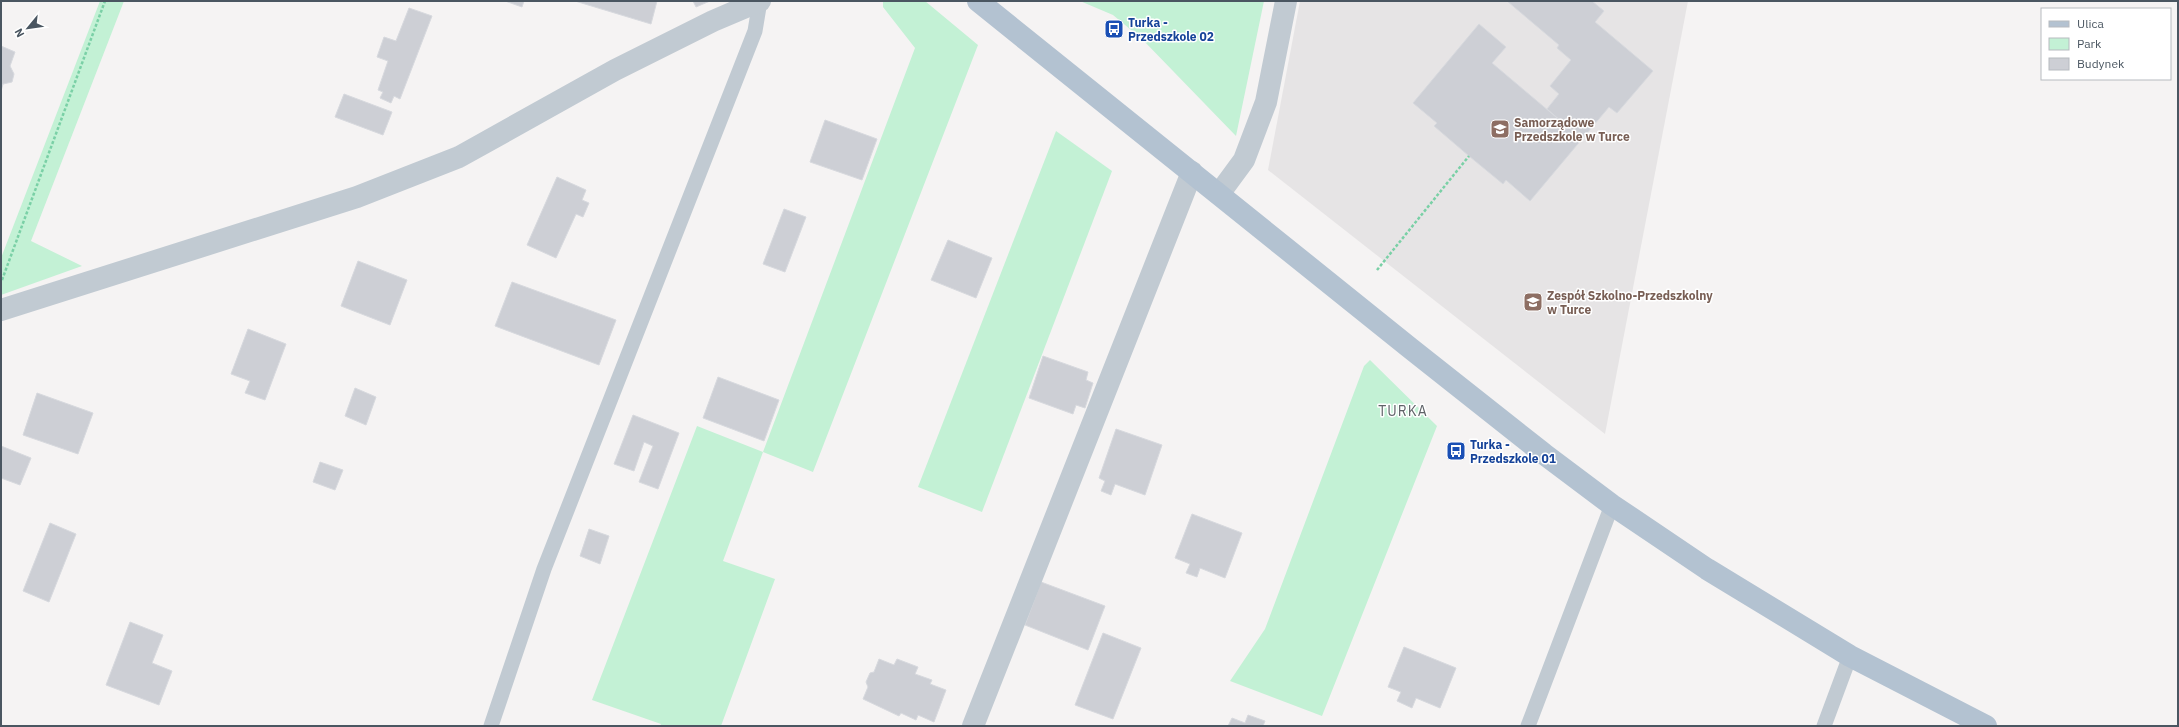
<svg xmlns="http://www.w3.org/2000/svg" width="2179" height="727" viewBox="0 0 2179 727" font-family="'IBM Plex Sans',sans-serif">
	<rect width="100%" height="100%" fill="#f5f3f3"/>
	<path fill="#e6e4e5" d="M1300,1H1688L1605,434L1268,170Z"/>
	<g fill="#c3f1d5">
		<path d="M100,1H124L31,241L82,266L1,295V258Z"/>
		<path d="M883,1H925L978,45L813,472L763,452L723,561L775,579L721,726H660L661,724L592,700L697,426L763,452L915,48L883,7Z"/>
		<path d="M1080,1H1264L1236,136L1142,39L1113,15Z"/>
		<path d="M1056,131L1112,171L982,512L918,487Z"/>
		<path d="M1370,360L1437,426L1322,716L1230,681L1265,629L1364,366Z"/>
	</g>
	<g fill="#cdcfd5" stroke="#d7d9de">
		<path d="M505,1H524L522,7Z"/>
		<path d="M575,1H657L651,24Z"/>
		<path d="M693,1H710L696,7Z"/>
		<path d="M1507,1H1592L1604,11L1595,22L1653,71L1617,113L1609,107L1582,139L1547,109L1559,94L1550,86L1571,60L1557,48L1559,45Z"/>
		<path d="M409,8L432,16L400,99L394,96L391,103L380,98L383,92L378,90L388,61L377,57L384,37L396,41Z"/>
		<path d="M1479,24L1506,47L1492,63L1582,139L1530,201L1506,180L1503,184L1469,156L1434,126L1437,123L1413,103Z"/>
		<path d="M1,46L15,52L10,66L14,74L12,82L3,84L1,91Z"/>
		<path d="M344,94L392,112L383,135L335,117Z"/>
		<path d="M825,120L877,139L862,180L810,162Z"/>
		<path d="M557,177L586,190L582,200L589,203L583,217L576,214L556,258L527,245Z"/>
		<path d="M784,209L806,217L785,272L763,264Z"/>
		<path d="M948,240L992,258L976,298L931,280Z"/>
		<path d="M358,261L407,280L390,325L341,306Z"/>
		<path d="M512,282L616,320L599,365L495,326Z"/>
		<path d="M248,329L286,344L265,400L245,393L250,381L231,374Z"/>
		<path d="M1043,356L1088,372L1086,380L1093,383L1085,408L1076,405L1073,414L1029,398Z"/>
		<path d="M718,377L779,400L764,441L703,418Z"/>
		<path d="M355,388L376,397L366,425L345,416Z"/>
		<path d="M37,393L93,413L78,454L23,435Z"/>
		<path d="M633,415L679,433L658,489L639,482L653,446L644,442L634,471L614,464Z"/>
		<path d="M1116,429L1162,445L1145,495L1115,484L1111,495L1101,491L1105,481L1099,478Z"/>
		<path d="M1,446L31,458L20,485L1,478Z"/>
		<path d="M320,462L343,470L335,490L313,482Z"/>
		<path d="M1192,514L1242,533L1225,578L1200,568L1197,577L1186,573L1190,564L1175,558Z"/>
		<path d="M50,523L76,534L49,602L23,591Z"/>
		<path d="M589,529L609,536L600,564L580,556Z"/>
		<path d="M1041,582L1105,606L1088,650L1025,625Z"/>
		<path d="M130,622L163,635L152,663L172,671L159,705L106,685Z"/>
		<path d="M1103,633L1141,648L1113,719L1075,705Z"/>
		<path d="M1404,647L1456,668L1440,708L1416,698L1412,708L1397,701L1401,692L1388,687Z"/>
		<path d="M879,659L894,665L897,659L918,667L915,674L932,680L930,684L946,690L934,722L918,715L916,720L901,713L899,716L863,699L868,687L866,682L870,673L874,672Z"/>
		<path d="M1248,715L1265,721L1263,726H1228L1232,718L1245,723Z"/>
	</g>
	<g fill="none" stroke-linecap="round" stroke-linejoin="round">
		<g stroke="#7ad0a6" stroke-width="2.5" stroke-dasharray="3 2" stroke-linecap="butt">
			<path d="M1377,270L1469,156"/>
			<path d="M2,280L105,1"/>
		</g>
		<g stroke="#c1cad2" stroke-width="15">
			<path d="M491,726L544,569L755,31L760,1"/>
			<path d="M1528,726L1612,505"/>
			<path d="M1824,726L1850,656"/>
		</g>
		<g stroke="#c1cad2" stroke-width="22">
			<path d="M1219,194L1244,160L1266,102L1286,1"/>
			<path d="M1,310L357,197L459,157L615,70L713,21L760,1"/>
			<path d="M973,726L1192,172"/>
		</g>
		<path stroke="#b3c2d1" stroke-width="22" d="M978,1L1410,348L1544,454L1612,505L1707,569L1850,656L1986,726"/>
	</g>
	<defs>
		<g id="bus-square" transform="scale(1)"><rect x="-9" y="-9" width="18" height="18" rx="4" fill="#1a4fb4" stroke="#fff"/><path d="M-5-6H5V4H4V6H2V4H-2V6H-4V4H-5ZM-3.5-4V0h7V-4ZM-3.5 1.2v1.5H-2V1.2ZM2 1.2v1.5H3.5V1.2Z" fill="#fff"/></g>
		<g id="school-square" transform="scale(1)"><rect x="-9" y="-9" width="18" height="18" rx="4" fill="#8d6e63" stroke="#fff"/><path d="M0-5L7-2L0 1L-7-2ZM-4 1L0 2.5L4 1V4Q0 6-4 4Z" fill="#fff"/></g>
	</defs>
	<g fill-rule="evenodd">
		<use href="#bus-square" x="1114" y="29"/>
		<use href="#school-square" x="1500" y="129"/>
		<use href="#school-square" x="1533" y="302"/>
		<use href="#bus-square" x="1456" y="451"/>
	</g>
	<g text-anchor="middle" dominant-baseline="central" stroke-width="3" stroke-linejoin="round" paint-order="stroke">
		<g font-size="12" font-weight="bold" fill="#164399" stroke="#fff" text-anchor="start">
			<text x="1128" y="22">Turka -<tspan x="1128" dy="14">Przedszkole 02</tspan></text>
			<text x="1470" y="444">Turka -<tspan x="1470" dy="14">Przedszkole 01</tspan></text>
		</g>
		<g font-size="12" font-weight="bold" fill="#785e54" stroke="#fff" text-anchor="start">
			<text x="1514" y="122">Samorządowe<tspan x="1514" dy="14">Przedszkole w Turce</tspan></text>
			<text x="1547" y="295">Zespół Szkolno-Przedszkolny<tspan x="1547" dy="14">w Turce</tspan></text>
		</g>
		<g font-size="14" letter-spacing="1" fill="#5f6368" stroke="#fff">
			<text x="1403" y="411">TURKA</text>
		</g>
	</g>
	<rect width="2179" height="727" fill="none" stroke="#4a5661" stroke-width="4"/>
	<rect x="2041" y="8" width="130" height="72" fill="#ffffff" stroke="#b7bbc0"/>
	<rect x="2049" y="21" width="20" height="6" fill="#b3c2d1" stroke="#b7bbc0"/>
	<text x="2077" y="28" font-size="12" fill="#4a5661">Ulica</text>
	<rect x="2049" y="38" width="20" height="12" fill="#c3f1d5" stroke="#b7bbc0"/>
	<text x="2077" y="48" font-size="12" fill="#4a5661">Park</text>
	<rect x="2049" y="58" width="20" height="12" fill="#cdcfd5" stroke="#b7bbc0"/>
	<text x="2077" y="68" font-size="12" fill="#4a5661">Budynek</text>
	<g transform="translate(28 28) rotate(241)" stroke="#ffffff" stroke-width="3" paint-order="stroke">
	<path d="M0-3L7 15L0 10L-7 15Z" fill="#4a5661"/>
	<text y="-6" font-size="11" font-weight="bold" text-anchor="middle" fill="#4a5661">N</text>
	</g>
</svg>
